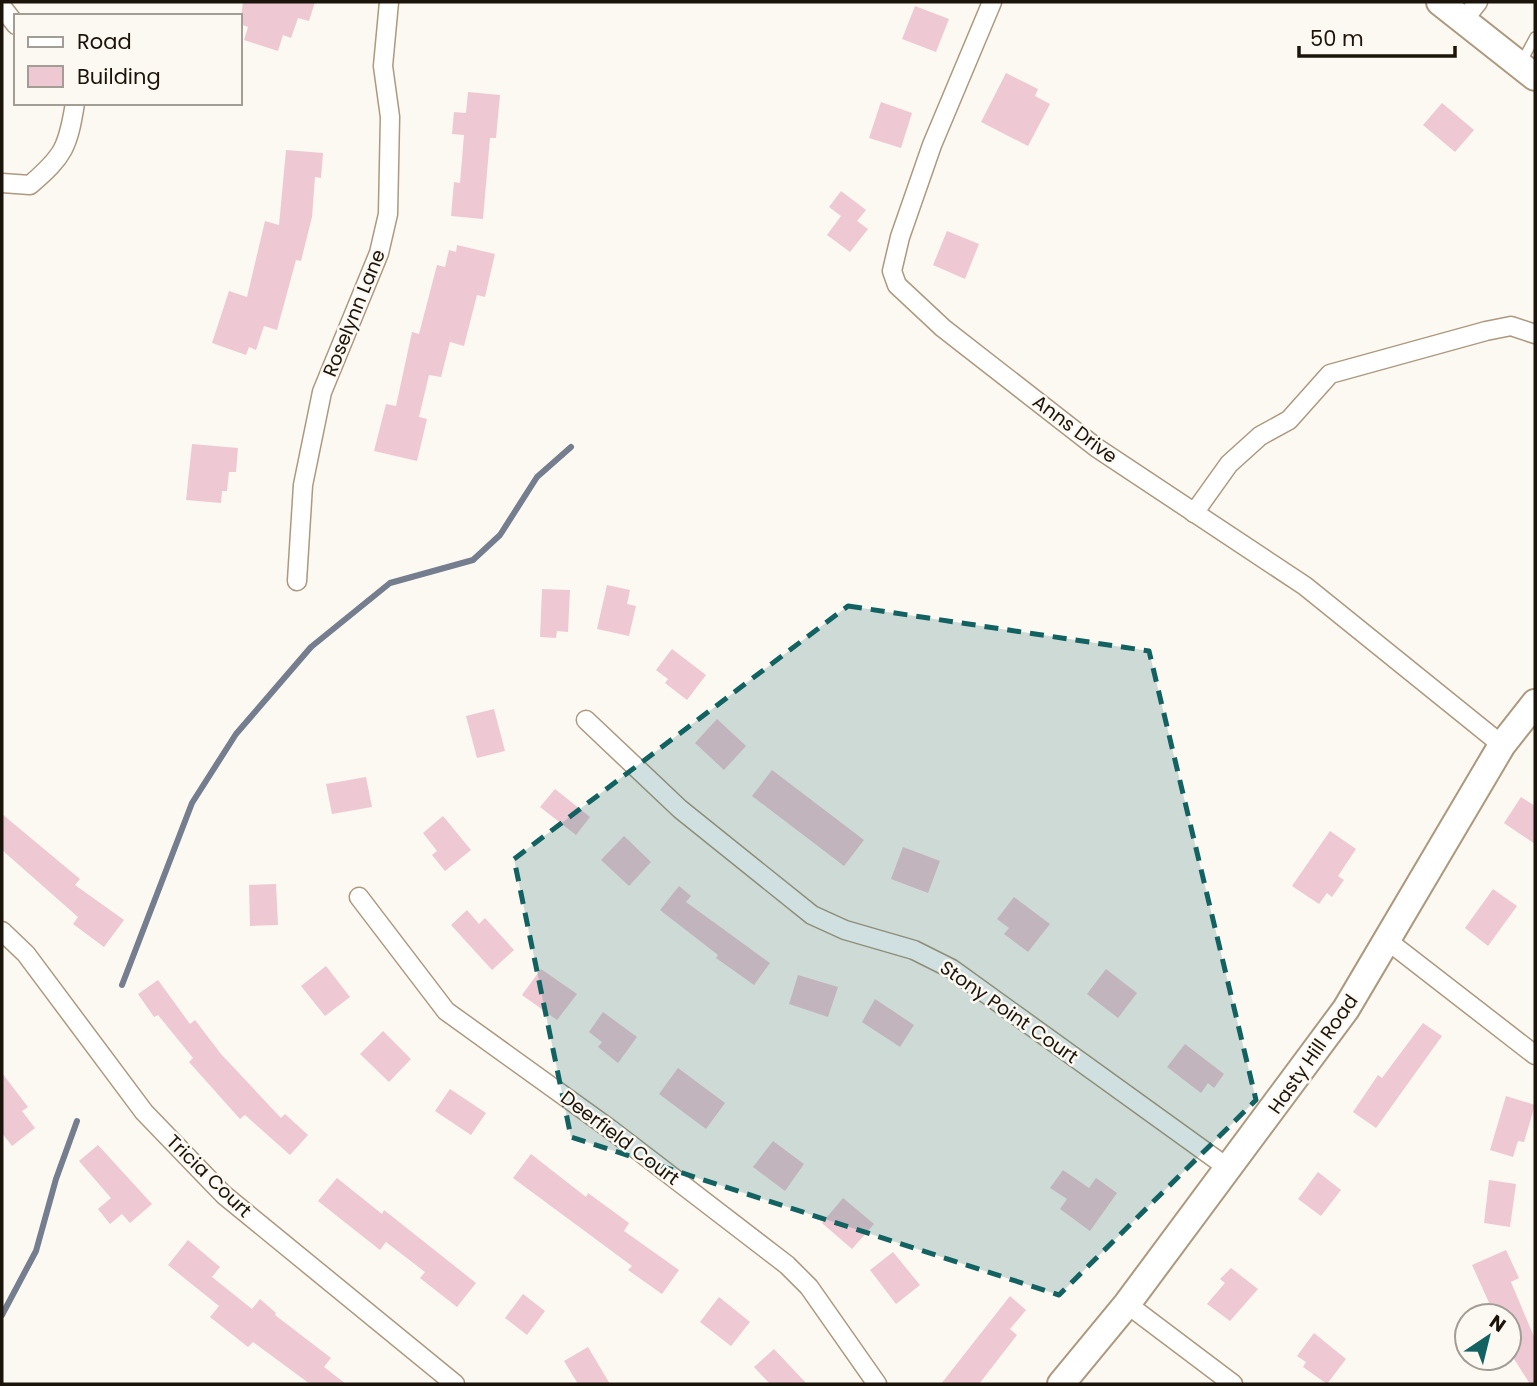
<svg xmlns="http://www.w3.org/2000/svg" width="1537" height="1386" viewBox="0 0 1537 1386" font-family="Poppins,sans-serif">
	<rect width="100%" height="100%" fill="#fcf8f2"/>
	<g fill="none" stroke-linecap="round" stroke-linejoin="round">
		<g stroke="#757e8e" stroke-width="6">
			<path d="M122,985L192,803L236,734L311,647L390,583L473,560L500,535L537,477L571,447"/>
			<path d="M2,1315L36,1251L56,1179L77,1121"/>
		</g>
	</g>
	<g fill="#eec9d4">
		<path d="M243,2H315L309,21L298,18L291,38L283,35L278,51L244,40L248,27L240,24Z"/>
		<path d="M915,6L949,19L936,52L902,39Z"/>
		<path d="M1006,73L1038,89L1035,96L1050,104L1028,146L981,122Z"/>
		<path d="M468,92L500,95L496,138H490L483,219L451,216L454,182L460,183L464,135L452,134L454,112L466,113Z"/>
		<path d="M881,102L912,113L901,148L869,138Z"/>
		<path d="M1442,103L1474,130L1455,152L1423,125Z"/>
		<path d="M286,150L323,153L321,178L315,177L312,217L301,261L296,260L277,330L264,326L256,350L249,347L246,355L212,343L229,291L247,297L265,221L279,225Z"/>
		<path d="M841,191L866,210L857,221L868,229L850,252L827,235L841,216L829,207Z"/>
		<path d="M947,231L979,244L965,279L933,265Z"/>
		<path d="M457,245L495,254L485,297L477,295L464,346L450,342L441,377L429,375L419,417L427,419L417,461L374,451L386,404L396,406L412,332L419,334L437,265L445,267L449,250L456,252Z"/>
		<path d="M192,444L238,448L236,472H229L227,491H222L221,503L186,500Z"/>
		<path d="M607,585L630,590L627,604L636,606L629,636L597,629Z"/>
		<path d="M542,589L570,590L568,632L557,631L556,638L540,637Z"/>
		<path d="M672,649L706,675L687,700L665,683L668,679L656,670Z"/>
		<path d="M494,709L505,751L477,758L466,716Z"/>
		<path d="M717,719L746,746L724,770L695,743Z"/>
		<path d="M772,770L864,840L844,866L752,796Z"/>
		<path d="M366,777L372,807L332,814L326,784Z"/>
		<path d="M555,789L590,817L576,835L540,807Z"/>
		<path d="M1521,797L1535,806V844L1504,823Z"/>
		<path d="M2,814L80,879L75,885L124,920L104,947L73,924L78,917L2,850Z"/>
		<path d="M443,816L471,850L445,871L432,855L437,851L423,833Z"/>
		<path d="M1330,831L1356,849L1338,876L1344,880L1332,897L1327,893L1319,904L1292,886Z"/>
		<path d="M624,836L651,862L629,886L601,860Z"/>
		<path d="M903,847L940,861L928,893L891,879Z"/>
		<path d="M276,884L278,925L250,926L249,885Z"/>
		<path d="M679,886L691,896L686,902L770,963L754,985L716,958L718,955L660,910Z"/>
		<path d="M1493,889L1517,906L1488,946L1465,928Z"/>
		<path d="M1014,897L1050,924L1028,952L1004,934L1009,928L997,919Z"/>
		<path d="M467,910L479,924L485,918L514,950L492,970L451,925Z"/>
		<path d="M326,966L350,997L325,1016L301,986Z"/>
		<path d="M541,969L577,994L557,1020L522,995Z"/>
		<path d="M1106,969L1137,993L1118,1018L1087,994Z"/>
		<path d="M798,975L838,987L828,1017L789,1004Z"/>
		<path d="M158,980L190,1024L195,1020L221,1054L281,1118L285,1114L308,1135L290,1155L245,1115L240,1119L189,1062L193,1058L158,1015L154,1017L138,994Z"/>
		<path d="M875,999L914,1025L900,1047L862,1022Z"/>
		<path d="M603,1012L637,1037L618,1063L598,1047L602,1042L589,1032Z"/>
		<path d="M1423,1023L1442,1036L1376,1128L1353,1112L1378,1075L1382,1078Z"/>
		<path d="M383,1031L411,1059L389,1082L360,1054Z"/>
		<path d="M1185,1044L1224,1074L1214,1088L1208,1083L1201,1093L1167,1067Z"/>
		<path d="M678,1068L725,1103L706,1129L659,1094Z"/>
		<path d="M2,1073L28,1107L22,1111L35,1128L12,1146L2,1133Z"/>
		<path d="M450,1089L486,1113L471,1135L435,1111Z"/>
		<path d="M1506,1096L1535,1105L1524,1142L1518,1141L1513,1157L1490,1150Z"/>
		<path d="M773,1141L804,1164L785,1191L753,1167Z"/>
		<path d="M98,1145L152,1204L130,1223L122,1214L110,1224L98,1209L111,1198L79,1161Z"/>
		<path d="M531,1154L586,1197L588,1193L629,1223L624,1231L679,1270L662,1294L628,1270L632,1266L513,1178Z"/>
		<path d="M1063,1170L1089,1188L1096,1178L1117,1193L1090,1231L1060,1209L1067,1199L1050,1188Z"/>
		<path d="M1318,1172L1341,1190L1321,1216L1298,1199Z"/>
		<path d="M337,1178L382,1214L384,1210L476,1283L457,1307L420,1278L425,1272L386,1242L380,1250L318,1201Z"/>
		<path d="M1489,1180L1516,1184L1510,1227L1484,1223Z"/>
		<path d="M843,1198L874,1224L852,1249L822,1223Z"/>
		<path d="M188,1240L220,1267L212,1277L252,1309L260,1299L276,1313L275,1315L331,1358L324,1367L346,1384H310L253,1342L248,1347L210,1317L219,1306L168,1265Z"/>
		<path d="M1506,1250L1519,1278L1511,1282L1535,1339V1384H1530L1509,1351V1316H1495L1472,1265Z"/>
		<path d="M893,1252L920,1285L896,1304L870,1270Z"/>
		<path d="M1231,1268L1258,1289L1230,1321L1207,1304L1225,1283L1220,1279Z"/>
		<path d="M523,1294L545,1311L527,1335L505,1318Z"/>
		<path d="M1010,1296L1026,1310L1010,1329L1017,1335L979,1384H941Z"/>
		<path d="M719,1297L750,1322L731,1346L700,1322Z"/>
		<path d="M1314,1333L1346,1359L1327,1384L1303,1367L1306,1362L1297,1356Z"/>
		<path d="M588,1347L610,1384H578L564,1361Z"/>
		<path d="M774,1349L807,1384H770L754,1367Z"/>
	</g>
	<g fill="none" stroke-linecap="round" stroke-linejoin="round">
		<g stroke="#ad997e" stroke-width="12">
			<path id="lane" d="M1521,63L1535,37"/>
		</g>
		<g stroke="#ad997e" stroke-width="21">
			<g id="street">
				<path d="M992,2L932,145L900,237L892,271L897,285L943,328L1097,448L1305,586L1502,745"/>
				<path d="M2,7L16,25"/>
				<path d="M1463,21L1478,2"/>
				<path d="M2,183L30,185C64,156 68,147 75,103"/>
				<path d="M1194,513L1229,464L1260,436L1289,420L1330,374L1486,331L1511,326L1535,334"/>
				<path d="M297,581L303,485L322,392L379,253L388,214L390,117L383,66L389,2"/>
				<path d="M586,720L680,809L812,915L845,930L914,950L952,969L1228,1168"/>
				<path d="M359,897L446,1011L610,1129L787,1265L809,1287L877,1384"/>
				<path d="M2,931L26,954L144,1112L224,1195L455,1384"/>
				<path d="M1388,941L1535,1055"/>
				<path d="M1127,1304L1233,1384"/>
			</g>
		</g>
		<g stroke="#ad997e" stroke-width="30">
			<g id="secondary">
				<path d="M1440,2L1535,77"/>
				<path d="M1061,1384L1127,1304L1346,1009L1502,745L1535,703"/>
			</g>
		</g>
		<use href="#lane" stroke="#fff" stroke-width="9"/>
		<use href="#street" stroke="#fff" stroke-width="18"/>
		<use href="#secondary" stroke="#fff" stroke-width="26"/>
	</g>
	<path fill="#126262" fill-opacity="0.2" stroke="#126262" stroke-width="5" stroke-dasharray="14 9" stroke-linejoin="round" d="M848,606L1149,651L1256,1100L1059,1295L571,1137L514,859Z"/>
	<g text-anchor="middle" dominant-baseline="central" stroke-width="5" stroke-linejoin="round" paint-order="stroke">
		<g font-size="19" fill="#1b140a" stroke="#fcf8f2">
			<text transform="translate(354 313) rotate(-68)">Roselynn Lane</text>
			<text transform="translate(1075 429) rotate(37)">Anns Drive</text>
			<text transform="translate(1009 1012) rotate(35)">Stony Point Court</text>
			<text transform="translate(1313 1054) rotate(-55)">Hasty Hill Road</text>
			<text transform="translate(620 1138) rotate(37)">Deerfield Court</text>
			<text transform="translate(209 1176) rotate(44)">Tricia Court</text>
		</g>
	</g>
	<rect width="1537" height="1386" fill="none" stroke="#1b140a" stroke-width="7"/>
	<rect x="14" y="14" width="228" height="91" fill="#fcf8f2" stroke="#a29d95" stroke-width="2"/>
	<rect x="28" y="37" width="35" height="10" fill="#ffffff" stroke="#a29d95" stroke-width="2"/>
	<text x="77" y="49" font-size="21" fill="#1b140a">Road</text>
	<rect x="28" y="66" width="35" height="21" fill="#eec9d4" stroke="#a29d95" stroke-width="2"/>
	<text x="77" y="84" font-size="21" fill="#1b140a">Building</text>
	<g transform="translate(1488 1337) rotate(35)"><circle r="33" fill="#fcf8f2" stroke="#a29d95" stroke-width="2"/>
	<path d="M0-5L12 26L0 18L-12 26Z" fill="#126262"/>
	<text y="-10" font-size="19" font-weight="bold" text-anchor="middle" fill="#1b140a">N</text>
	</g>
	<path d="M1299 46v10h156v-10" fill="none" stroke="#1b140a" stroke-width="3.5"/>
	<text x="1310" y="46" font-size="21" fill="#1b140a" stroke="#fcf8f2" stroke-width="5" paint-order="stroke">50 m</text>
</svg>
